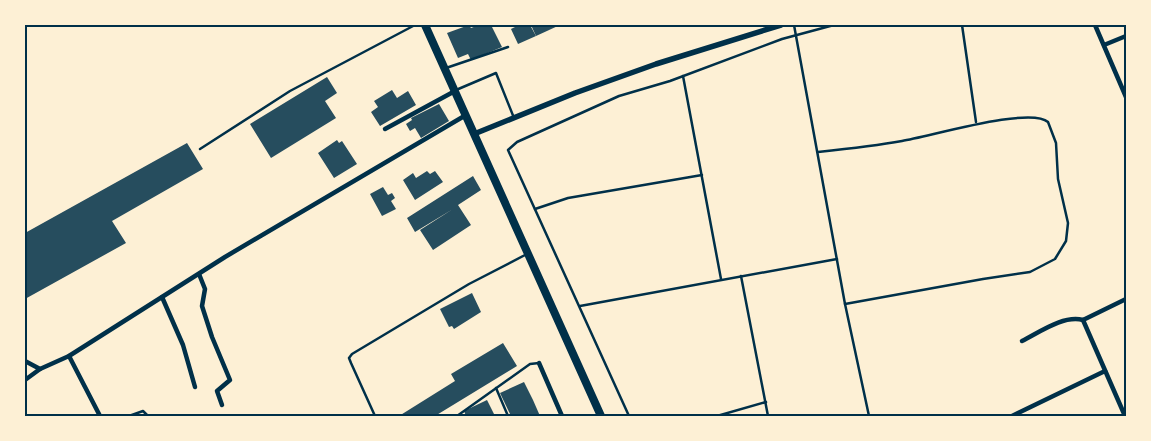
<svg xmlns="http://www.w3.org/2000/svg" width="1151" height="441" viewBox="0 0 1151 441" font-family="Arial,sans-serif">
	<rect width="100%" height="100%" fill="#fdf0d5"/>
	<g fill="#264d5e">
		<path d="M469,25L471,28L479,25H491L502,47L471,60L468,54L458,58L447,33Z"/>
		<path d="M519,25H530L536,36L518,44L511,29Z"/>
		<path d="M531,25H560L536,36Z"/>
		<path d="M327,77L337,93L325,101L336,118L271,158L250,124Z"/>
		<path d="M392,90L397,98L408,91L416,105L380,126L371,112L378,107L374,101Z"/>
		<path d="M439,104L449,121L421,138L415,128L410,131L406,124L412,120L411,118Z"/>
		<path d="M337,140L339,143L342,141L357,164L334,178L318,153Z"/>
		<path d="M187,143L203,169L112,221L126,243L25,299V233Z"/>
		<path d="M427,171L430,174L435,171L443,182L415,200L403,180L413,173L416,178Z"/>
		<path d="M473,176L481,190L458,205L471,225L433,250L420,230L453,209L415,232L407,218Z"/>
		<path d="M383,187L388,195L392,193L395,198L391,201L396,209L382,216L370,194Z"/>
		<path d="M472,293L481,312L454,329L452,326L449,327L440,309Z"/>
		<path d="M503,343L517,366L435,416H399L455,381L451,374Z"/>
		<path d="M524,382L533,400L540,416H511L500,393Z"/>
		<path d="M487,400L495,416H466L464,411Z"/>
	</g>
	<g fill="none" stroke-linecap="round" stroke-linejoin="round">
		<g stroke="#003049" stroke-width="2.5">
			<path d="M794,25L845,304L869,416"/>
			<path d="M962,25L976,122"/>
			<path d="M446,68L508,47"/>
			<path d="M683,76L721,279"/>
			<path d="M456,90L496,73L514,118"/>
			<path d="M200,149L290,91L415,25"/>
			<path d="M818,152C846,149 874,146 902,141C929,137 1030,106 1048,122L1056,143L1058,179L1068,223L1066,241L1055,259L1030,272L983,279L845,304"/>
			<path d="M535,209L568,198L702,175"/>
			<path d="M741,276L768,416"/>
			<path d="M580,306L837,259"/>
			<path d="M496,388L508,416"/>
			<path d="M129,416L143,411L148,416"/>
			<path d="M375,416L351,363L349,358L352,354L469,284L527,254"/>
			<path d="M457,416L530,364L539,363"/>
			<path d="M629,416L508,150L517,142L619,96L670,81L782,39L834,25"/>
			<path d="M717,416L766,402"/>
		</g>
		<g stroke="#003049" stroke-width="4.5">
			<path d="M1095,25L1126,97"/>
			<path d="M1104,45L1126,36"/>
			<path d="M385,129L455,91"/>
			<path d="M199,274L205,289L202,306L212,337L230,380L217,391L222,405"/>
			<path d="M162,297L183,345L195,387"/>
			<path d="M1083,320L1125,416"/>
			<path d="M1083,320L1126,299"/>
			<path d="M1022,341C1040,332 1063,315 1083,320"/>
			<path d="M69,356L100,416"/>
			<path d="M25,361L40,369"/>
			<path d="M539,363L562,416"/>
			<path d="M25,380L40,369L69,356L225,257L466,115"/>
			<path d="M1012,416L1105,371"/>
		</g>
		<path stroke="#003049" stroke-width="5.5" d="M474,134L575,93L656,64L781,25"/>
		<path stroke="#003049" stroke-width="8" d="M425,25L601,416"/>
	</g>
	<rect width="1151" height="441" fill="none" stroke="#fdf0d5" stroke-width="52"/>
	<rect x="26" y="26" width="1099" height="389" fill="none" stroke="#003049" stroke-width="2"/>
</svg>
